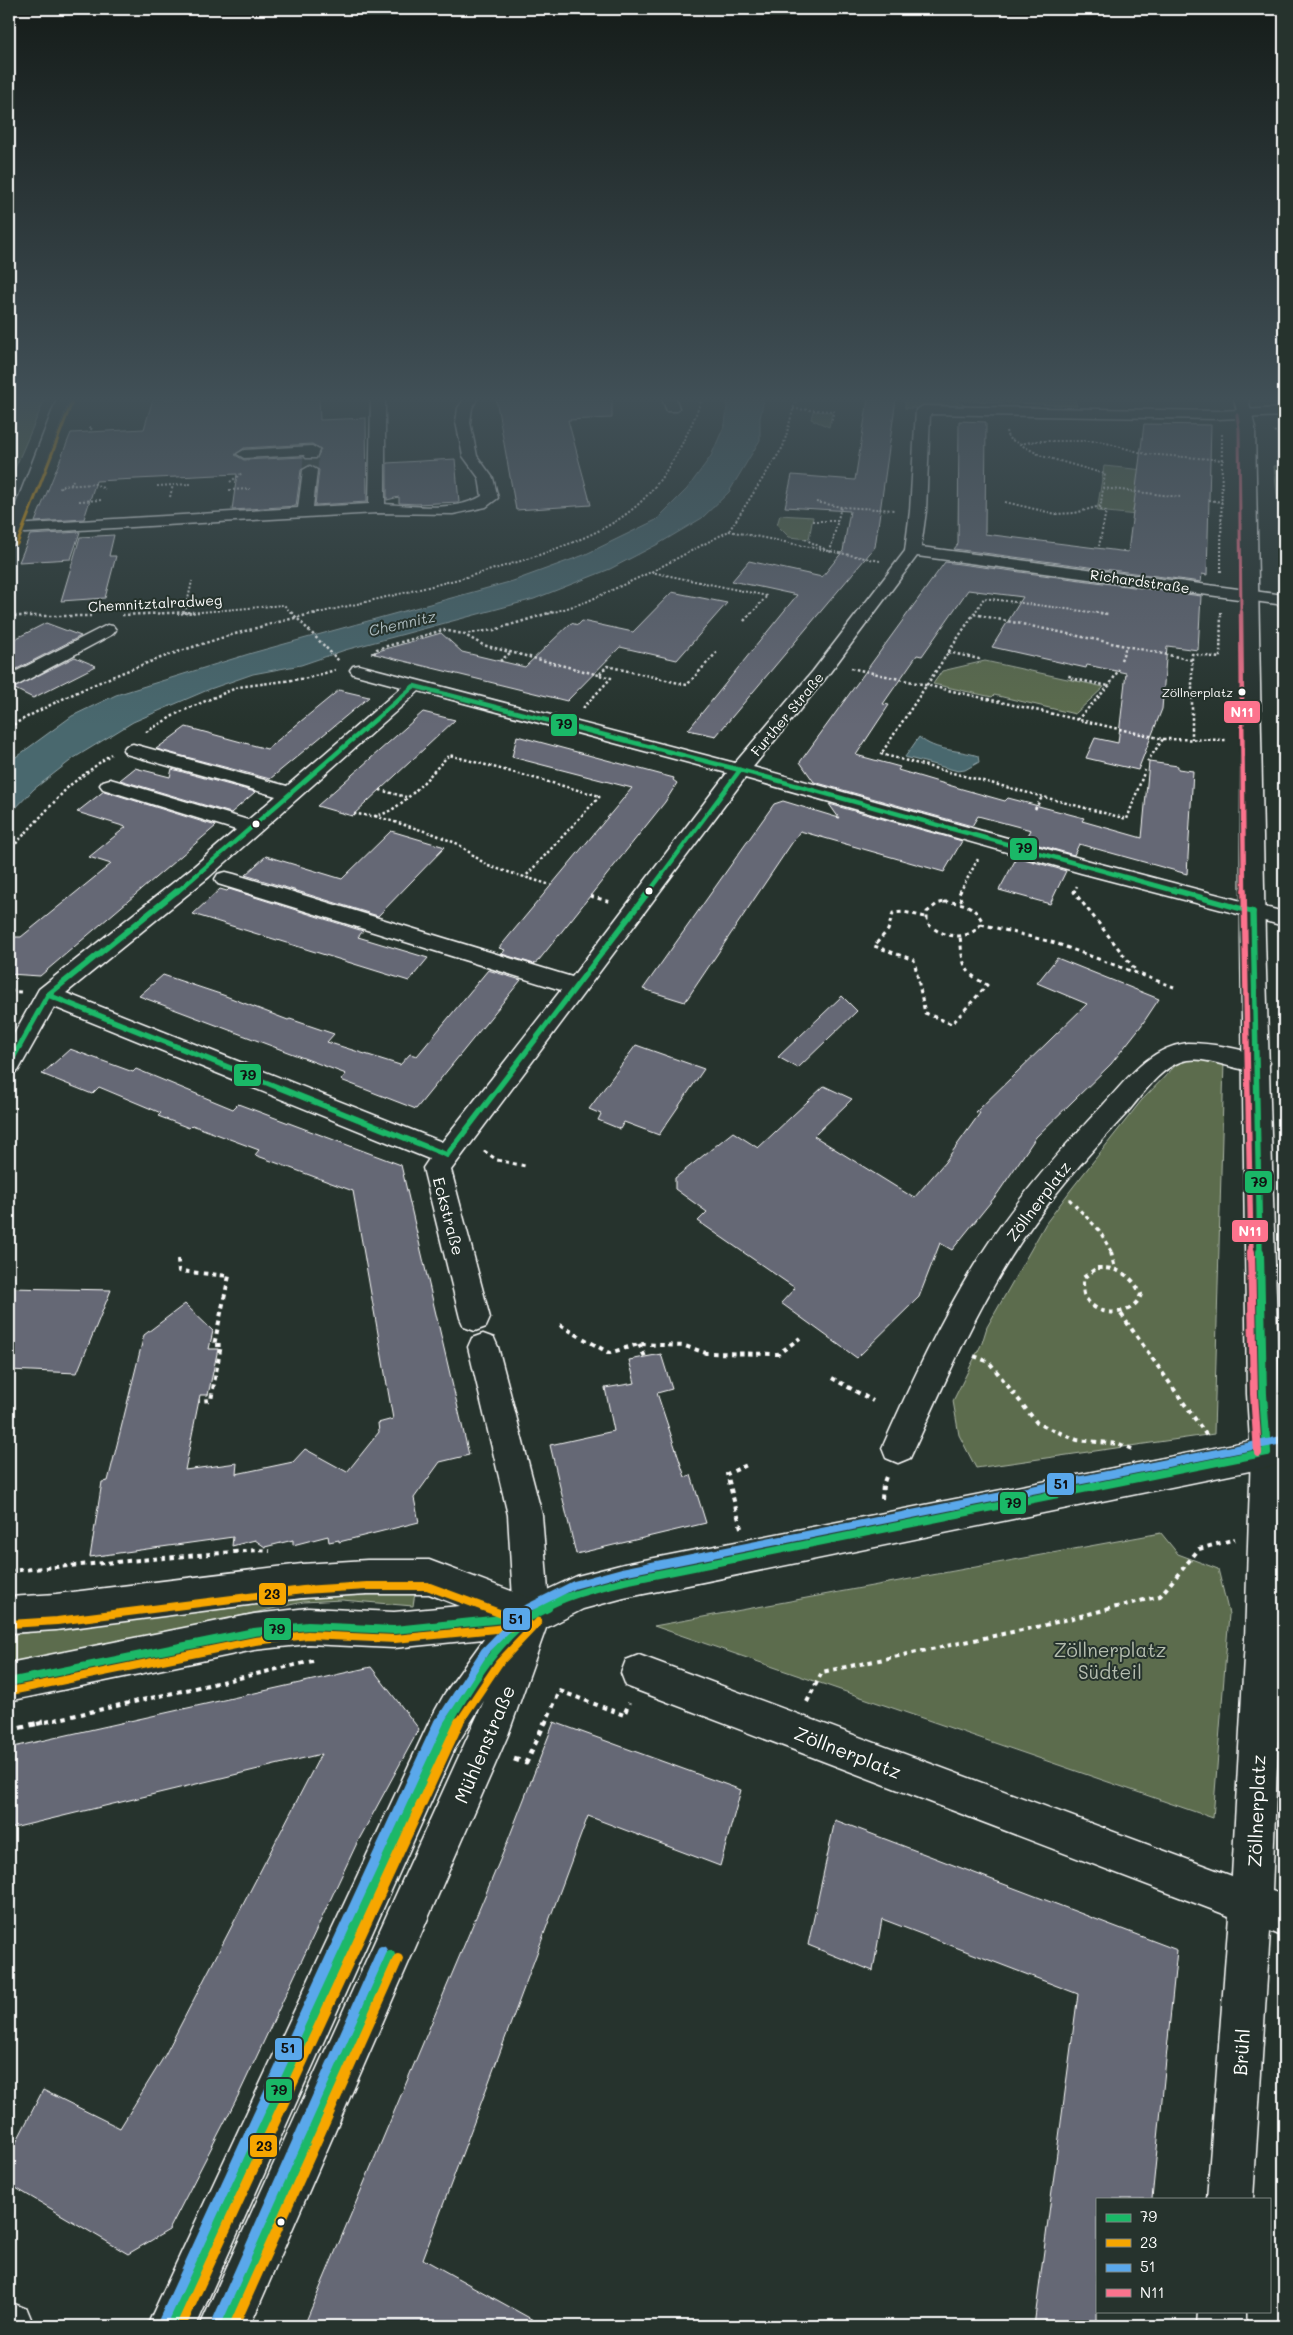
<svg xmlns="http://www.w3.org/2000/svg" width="1293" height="2335" viewBox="0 0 1293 2335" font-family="Mali,sans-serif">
	<rect width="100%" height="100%" fill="#26332d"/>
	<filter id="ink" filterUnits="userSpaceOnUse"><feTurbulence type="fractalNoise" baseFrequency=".02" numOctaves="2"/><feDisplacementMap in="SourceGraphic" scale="10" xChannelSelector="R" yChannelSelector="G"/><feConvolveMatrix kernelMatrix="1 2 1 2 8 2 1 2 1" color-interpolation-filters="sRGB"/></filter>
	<g filter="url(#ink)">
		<g fill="#5b6c4e" stroke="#adb6a6">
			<path d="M9,399H45L9,482Z"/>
			<path d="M905,399H1075L1077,406L954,400L972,409L905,408Z"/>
			<path d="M813,411L832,412L829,427L811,419Z"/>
			<path d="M1104,466L1144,470L1134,507L1133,511L1137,515L1097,511Z"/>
			<path d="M1274,466H1284V562Z"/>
			<path d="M780,515L813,517L809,539L789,537L777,525Z"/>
			<path d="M985,661L1104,687L1075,714L994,695L992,697L933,684L942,671Z"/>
			<path d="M1192,1059L1224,1061L1214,1434L976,1468L959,1435L953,1401L982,1343L987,1327L1046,1223L1073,1187L1141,1101L1178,1063Z"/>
			<path d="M1161,1533L1178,1554L1218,1569L1229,1614L1213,1818L654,1626Z"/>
			<path d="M415,1593L413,1606L342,1600L303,1602L168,1632L9,1664V1635L329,1596Z"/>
		</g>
		<g fill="#48686e" stroke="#91a4a8">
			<path d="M728,399H764L760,418V440L729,492L702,518L660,543L610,569L534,599L345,650L301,665L253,674L210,689L133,722L74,758L34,789L9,815V762L72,716L116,695L252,653L513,581L584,555L656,520L687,489L711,456L725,424Z"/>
			<path d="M919,737C936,752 958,749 978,756L979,762L965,770L958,771L905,757Z"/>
		</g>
		<g fill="#656775" stroke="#fff" fill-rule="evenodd">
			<path d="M153,399H319L320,420L366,418L367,502L315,505L319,470L309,464L301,470L296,506L232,510L237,474L96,481L84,519L35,522L71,433L144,429ZM312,444L321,449L316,460H306L303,457L244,460L235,455L244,448Z"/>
			<path d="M496,399H612V418L568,420L591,505L516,510Z"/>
			<path d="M868,399H896L875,547L716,736L688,730L797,595L732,581L749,561L822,577L843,551L850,511L785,507L792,475L855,480Z"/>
			<path d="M959,421L986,422L985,534L1128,552L1144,424L1211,425L1207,575L1202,574L1201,582L954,549L958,544Z"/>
			<path d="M455,459L459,502L416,504L399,503V497L387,500V463Z"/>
			<path d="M80,532L71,559L19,562L30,535Z"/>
			<path d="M114,535L109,556H116L105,598L61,601L80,537Z"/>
			<path d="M945,562L1201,596L1198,650L1167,646L1162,709L1138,770L1086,758L1095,738L1118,743L1126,673L1087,665L1086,668L992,647L1023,597L968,590L922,656L917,655L883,704L889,705L856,755L900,767L898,770L962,789L1005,801L1008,798L1084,818L1082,821L1142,838L1149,762L1178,766V769L1193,771L1187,874L1079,844L1074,855L1025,841L1031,830L978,816L972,826L814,782L800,762Z"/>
			<path d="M672,592L727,603L677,660L620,647L567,701L371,653L441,633L462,652L525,667L571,623L578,625L582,621L633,632Z"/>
			<path d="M46,623L81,636L9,673V642Z"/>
			<path d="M75,657L96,666L33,698L13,688Z"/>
			<path d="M339,690L369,697L270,779L156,749L186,727L267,749Z"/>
			<path d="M423,712L455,720L352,816L317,806Z"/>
			<path d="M517,736L674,778L673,780L677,783L665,802L539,960L534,964L502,954L505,950L499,948L632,788L512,757Z"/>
			<path d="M135,768L170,777L172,769L255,792L231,813L120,780Z"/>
			<path d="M104,791L216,826L40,976L9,974V937H21L111,864L89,857L126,827L77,812Z"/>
			<path d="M783,801L839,818L829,804L962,841L944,872L800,831L685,1002L643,989L774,804Z"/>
			<path d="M391,831L445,847L378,916L245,875L266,856L342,879Z"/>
			<path d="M1017,857L1066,871L1050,904L999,890Z"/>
			<path d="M220,889L227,891L229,889L363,931L358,937L428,958L409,981L193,914Z"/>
			<path d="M1057,958L1159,999L1141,1026L1111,1064L1036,1137L998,1193L952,1250L940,1243L919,1297L857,1358L781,1303L795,1288L698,1221L707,1212L675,1189V1178L733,1132L758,1148L824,1086L852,1099L814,1136L914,1198L945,1162L980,1113L976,1112L1087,1004L1037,983Z"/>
			<path d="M488,970L521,980L416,1109L341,1080L346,1074L139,996L163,975L223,995L288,1020L290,1019L334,1034L327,1042L400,1065L410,1054L417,1056Z"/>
			<path d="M842,996L857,1011L798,1068L778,1057Z"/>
			<path d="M636,1045L704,1069L659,1135L624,1122L620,1129L598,1120L601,1114L589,1109Z"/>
			<path d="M70,1049L133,1072L136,1069L233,1109L238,1104L401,1165L469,1455L440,1462L414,1498L419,1522L339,1542V1540L329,1542L328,1536L293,1545V1540L265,1547L255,1540L232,1546L233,1537L90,1557L102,1482L108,1481L144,1335L185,1304L213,1331L209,1349H218L208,1395H200L185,1470L237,1463L236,1474L293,1462L305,1449L347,1472L379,1432L378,1423L393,1419L353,1191L255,1155L259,1150L192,1125L189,1128L158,1116L161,1113L99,1087L92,1094L42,1074Z"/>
			<path d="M9,1288L111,1290L77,1373L9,1370Z"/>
			<path d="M661,1354L672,1389L657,1393L685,1477L691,1475L706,1523L576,1554L550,1445L614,1431L605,1388L635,1383L629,1360Z"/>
			<path d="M371,1667L419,1729L356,1845L240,2092L169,2230L128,2254L9,2184V2156L43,2090L120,2128L165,2055L321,1754L9,1829V1748Z"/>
			<path d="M554,1722L741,1790L720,1866L588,1816L423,2259L544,2326H304L505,1848Z"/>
			<path d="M835,1820L1177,1950L1152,2199H1097V2326H1034L1078,1994L882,1919L873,1971L808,1945Z"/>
		</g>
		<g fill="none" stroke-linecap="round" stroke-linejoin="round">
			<path stroke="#3c4742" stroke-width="15" stroke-dasharray="15 8" stroke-linecap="butt" d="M310,470L311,455"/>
			<g stroke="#fff" stroke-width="3">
				<g id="minor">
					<path d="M371,399H385V504C414,506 455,512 482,496L479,478L463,456L456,422L458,408L464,399H477L472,408L470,422L477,456L493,478L498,498L486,507L453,514L377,513L9,534V526L13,525L298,508L303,470L310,466L317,470L313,507L369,504Z"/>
					<path d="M662,399H676L679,408L677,411H667Z"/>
					<path d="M923,406L1217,411L1284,408V416L1217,419L930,414L926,511L921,547L1284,595V605L917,556L825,679L753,767L1097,863L1284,912V926L1081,873L745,778L451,1170L490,1318L486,1327L475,1331L464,1327L460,1318L423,1168L429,1159L54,1007L18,1071L9,1074V1043L39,989L193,867L236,830L103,789L100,785L103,781L110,779L117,781L248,820L276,796L126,754L123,750L126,746L133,744L140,746L287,786L402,687L353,674L350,670L353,666L359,665L735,763L813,671L905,551L910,511L916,410ZM419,691L727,773L572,977L234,874L226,872L218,874L215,879L218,884L561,990L442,1142L66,993L209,877Z"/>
					<path d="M312,446L319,450L316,458H306L304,455L244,458L237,454L244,450Z"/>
					<path d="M107,625L113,626L116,630L113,634L16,686L9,687V675Z"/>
					<path d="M1187,1043C1213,1043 1241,1049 1266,1057L1270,1063L1266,1069C1239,1077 1208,1052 1180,1062C1158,1070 1141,1097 1126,1114C1080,1163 1034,1216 1000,1275C965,1333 939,1397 910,1458L898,1463L886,1458L882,1448C911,1383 942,1316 980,1256C1015,1201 1059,1151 1104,1104C1128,1078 1149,1048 1187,1043Z"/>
					<path d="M483,1334L494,1338L498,1347L542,1515L550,1616L545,1628L532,1634L519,1628L514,1616L508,1515L468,1347L472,1338Z"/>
					<path d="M1267,1437L1279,1442L1283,1452L1282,1639L1272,1891L1284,1895V1937L1270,1931L1253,2199H1207L1229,1916L639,1691L626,1686L621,1673L626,1660L639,1655L1232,1876L1245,1639L1251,1452L1255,1442Z"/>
					<path d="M9,2302L27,2309L34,2326H9Z"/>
					<path d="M1198,2311H1246V2326H1197Z"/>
				</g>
			</g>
			<g stroke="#fff" stroke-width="3">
				<g id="major">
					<path d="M57,399H70L17,541L15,544L9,546V522Z"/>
					<path d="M1234,399H1248L1255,428L1265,939L1279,1394L1282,1435L1284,1434V1464L624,1598L583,1609L546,1628L508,1735L250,2326H200L484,1701L456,1746L196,2326H147L430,1720L445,1693L484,1639L394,1648L308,1644L254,1650L9,1701V1663L254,1614L308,1608L394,1612L460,1606L429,1594H367L302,1598L56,1630L9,1633V1597L56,1594L302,1564L367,1560H429L530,1598L577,1576L624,1564L1250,1441L1247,1394L1241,939V428Z"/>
				</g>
			</g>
			<g stroke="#fff" stroke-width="2" stroke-dasharray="2 2" stroke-linecap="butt">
				<path d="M793,409L834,411L831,422"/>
				<path d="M89,427H92L90,432"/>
				<path d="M1006,431L1008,438L1042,456L1105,474L1100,510L1106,511L1099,546"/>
				<path d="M1274,431L1284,438"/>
				<path d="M1020,444L1036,441H1099L1146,454L1224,460"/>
				<path d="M230,482L242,473"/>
				<path d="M71,485L73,480"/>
				<path d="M157,486L191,484"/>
				<path d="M1103,488L1180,497"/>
				<path d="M60,489L61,486L95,484L105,489"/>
				<path d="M229,490L250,489"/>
				<path d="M170,497L173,485"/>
				<path d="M1209,500L1222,502"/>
				<path d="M79,501L102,500"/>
				<path d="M816,502L841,507L895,510"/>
				<path d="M1005,502L1056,514L1075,513L1100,506"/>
				<path d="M812,521H839"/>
				<path d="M729,531L880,561"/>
				<path d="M805,539L830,552L841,507"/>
				<path d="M651,572L767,596L751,614"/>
				<path d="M1221,572L1222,434"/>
				<path d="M185,613L192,581"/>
				<path d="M177,614L284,605L292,614"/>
				<path d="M314,614C390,596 465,580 539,555C572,543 606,531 634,508C665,482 688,436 702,399"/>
				<path d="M548,614L586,602L651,572L729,531L783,447L796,399"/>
				<path d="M974,614L984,598L1105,614"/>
				<path d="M1221,614V611"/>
			</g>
			<g stroke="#fff" stroke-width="2.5" stroke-dasharray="2.5 2.5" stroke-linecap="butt">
				<path d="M291,612L339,661"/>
				<path d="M975,612L881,754L1127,819L1145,770"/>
				<path d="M1095,612L1108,614"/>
				<path d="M974,614L1192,660V739"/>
				<path d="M122,615L193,612"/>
				<path d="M9,616H91"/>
				<path d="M744,621L752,612"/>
				<path d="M463,634L483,645L599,675"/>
				<path d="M948,652L979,659L980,657"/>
				<path d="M374,654L377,649L443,630L463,634L494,630L552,612"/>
				<path d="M1121,660L1126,647"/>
				<path d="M1192,660V654L1220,658L1221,612"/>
				<path d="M500,661L510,653"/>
				<path d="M851,668L1163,739L1227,740"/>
				<path d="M1070,675L1069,678L1109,686"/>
				<path d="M583,708L611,678L599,675L607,666L687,685L717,652"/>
				<path d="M1077,720L1109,686L1119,669"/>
				<path d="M9,727C106,672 211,637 320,612"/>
				<path d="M146,732L178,713L238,687L308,678L335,670"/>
				<path d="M1147,762L1163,739"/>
				<path d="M380,790L406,797"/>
				<path d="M1035,809L1042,797"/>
				<path d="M354,814C360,814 367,816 374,816C400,814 431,773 449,755L600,796L525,877"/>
				<path d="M375,816L434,834L458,844L488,866L551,885"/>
				<path d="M9,851L69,786L111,754"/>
				<path d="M960,892L978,859"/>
				<path d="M1074,892L1077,886"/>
			</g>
			<g stroke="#fff" stroke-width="3" stroke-dasharray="4 4" stroke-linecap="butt">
				<path d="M961,890L959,894L962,903"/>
				<path d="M1075,890L1074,892L1137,972"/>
				<path d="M590,896L611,902"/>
				<path d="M944,902C962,902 974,905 982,921C972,943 941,938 927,923V912L937,904Z"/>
				<path d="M925,917L904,912L893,913L888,930L874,946L914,960L925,1013L952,1024L987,985C961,971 963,963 960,936"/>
				<path d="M981,924L1055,943L1174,987"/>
				<path d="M9,991L21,992"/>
				<path d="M484,1151L497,1160L525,1166"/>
				<path d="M1069,1199L1099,1230L1112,1253"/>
			</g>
			<g stroke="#fff" stroke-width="4" stroke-dasharray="4.5 4.5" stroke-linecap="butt">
				<path d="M1111,1252L1115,1269"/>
				<path d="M178,1259L179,1271L229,1276L214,1345H221L211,1400L199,1401"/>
				<path d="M1097,1268C1119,1267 1131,1275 1141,1294C1134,1318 1093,1319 1084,1294C1083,1290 1083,1283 1083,1278Z"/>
				<path d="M1121,1314L1207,1436"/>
				<path d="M560,1325L609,1353L639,1344L685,1346L706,1353L778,1354L800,1338"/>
				<path d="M639,1344L645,1357"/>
				<path d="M974,1356L989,1362L1037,1423L1077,1440L1119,1444L1132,1449"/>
				<path d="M832,1378L873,1401"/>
				<path d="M882,1499L883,1485L887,1474"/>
				<path d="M741,1528L727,1474L747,1465"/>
				<path d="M9,1571L258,1550L270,1551"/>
				<path d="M807,1702L822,1672L1041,1626L1160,1596L1199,1549L1235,1539"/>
				<path d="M37,1724L313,1661"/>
				<path d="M545,1724L560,1691L624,1715L629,1703"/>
			</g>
			<g stroke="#fff" stroke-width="5" stroke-dasharray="5.5 5.5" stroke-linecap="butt">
				<path d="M9,1730L43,1722"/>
				<path d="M514,1759L526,1763L545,1722"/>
			</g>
			<use href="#minor" fill="#26332d" fill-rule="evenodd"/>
			<use href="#major" fill="#26332d" fill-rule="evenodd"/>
			<g stroke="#26332d" stroke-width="7">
				<g id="bus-1-far3">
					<path d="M177,892L414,686L740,770L1179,892"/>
					<path d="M649,892L740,770"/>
				</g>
			</g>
			<g stroke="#26332d" stroke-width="9">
				<g id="bus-1-far2">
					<path d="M1174,890L1253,912"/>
					<path d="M1253,912L1260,1253"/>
					<path d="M48,995L447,1155"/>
					<path d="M9,1065L48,995L178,890"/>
					<path d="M447,1155L650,890"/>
				</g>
			</g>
			<g stroke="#26332d" stroke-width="11">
				<g id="bus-1-far1">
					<path d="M1260,1252L1263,1394L1267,1452"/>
					<path d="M9,1682L254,1632L308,1626L394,1630L532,1616L548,1608"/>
					<path d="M448,1724C471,1683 500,1636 540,1610C565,1595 596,1588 624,1581L1267,1452"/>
				</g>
			</g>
			<g stroke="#26332d" stroke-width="14">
				<g id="bus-1">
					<path d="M171,2326L449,1722"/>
					<path d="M225,2326L390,1955"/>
				</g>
			</g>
			<g stroke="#26332d" stroke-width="5">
				<path id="bus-2-far2" d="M17,544L72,402"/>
			</g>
			<g stroke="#26332d" stroke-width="11">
				<g id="bus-2-far1">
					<path d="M10,1624L57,1621L303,1590L367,1586H427L529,1624"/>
					<path d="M11,1691L255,1641L308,1635L395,1639L525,1626"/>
					<path d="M458,1724L499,1663L538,1622"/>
				</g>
			</g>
			<g stroke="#26332d" stroke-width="14">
				<g id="bus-2">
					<path d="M181,2326L459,1722"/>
					<path d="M234,2326L398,1959"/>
				</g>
			</g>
			<g stroke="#26332d" stroke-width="11">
				<path id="bus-3-far1" d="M438,1724L485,1651L526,1609L574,1585L622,1572L1282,1440"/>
			</g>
			<g stroke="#26332d" stroke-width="14">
				<g id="bus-3">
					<path d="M163,2322L439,1722"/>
					<path d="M217,2322L382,1951"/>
				</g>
			</g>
			<g stroke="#26332d" stroke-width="5">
				<path id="bus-4-far3" d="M1237,415L1239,429L1241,614"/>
			</g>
			<g stroke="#26332d" stroke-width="7">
				<path id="bus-4-far2" d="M1241,612L1244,892"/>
			</g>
			<g stroke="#26332d" stroke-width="9">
				<path id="bus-4-far1" d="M1244,890L1251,1253"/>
			</g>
			<g stroke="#26332d" stroke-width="11">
				<path id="bus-4" d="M1251,1252L1254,1394L1258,1453"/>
			</g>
			<use href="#bus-1-far3" stroke="#1ab867" stroke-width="4.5"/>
			<use href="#bus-1-far2" stroke="#1ab867" stroke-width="5.5"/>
			<use href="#bus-1-far1" stroke="#1ab867" stroke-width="8"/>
			<use href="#bus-1" stroke="#1ab867" stroke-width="10"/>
			<use href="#bus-2-far2" stroke="#f7a600" stroke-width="3"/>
			<use href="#bus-2-far1" stroke="#f7a600" stroke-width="8"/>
			<use href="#bus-2" stroke="#f7a600" stroke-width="10"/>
			<use href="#bus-3-far1" stroke="#5aa8eb" stroke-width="8"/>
			<use href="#bus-3" stroke="#5aa8eb" stroke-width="10"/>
			<use href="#bus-4-far3" stroke="#fc738d" stroke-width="3"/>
			<use href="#bus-4-far2" stroke="#fc738d" stroke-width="4.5"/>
			<use href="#bus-4-far1" stroke="#fc738d" stroke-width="5.5"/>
			<use href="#bus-4" stroke="#fc738d" stroke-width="8"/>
		</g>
	</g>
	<linearGradient id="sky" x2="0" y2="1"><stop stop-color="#151c19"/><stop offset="0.55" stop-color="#415057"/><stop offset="1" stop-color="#415057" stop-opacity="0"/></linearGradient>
	<rect width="1293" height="726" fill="url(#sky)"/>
	<g fill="#fff" stroke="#26332d" stroke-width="2">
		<circle cx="1242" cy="692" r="4.5"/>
		<circle cx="256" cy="824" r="4.5"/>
		<circle cx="649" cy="891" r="4.5"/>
		<circle cx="281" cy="2222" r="4.5"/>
	</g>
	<g text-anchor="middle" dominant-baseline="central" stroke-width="4" stroke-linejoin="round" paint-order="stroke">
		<g font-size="12" fill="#fff" stroke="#26332d" text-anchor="end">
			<text x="1233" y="692">Zöllnerplatz</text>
		</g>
		<g font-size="14" fill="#fff" stroke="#26332d">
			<text transform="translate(1140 581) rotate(8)">Richardstraße</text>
			<text transform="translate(155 603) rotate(-3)">Chemnitztalradweg</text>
			<text transform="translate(787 714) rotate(-50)">Further Straße</text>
		</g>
		<g font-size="15" font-style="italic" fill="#adbbbe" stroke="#26332d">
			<text transform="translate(402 623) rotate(-13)">Chemnitz</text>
		</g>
		<g font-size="16" fill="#fff" stroke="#26332d">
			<text transform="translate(1038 1201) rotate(-53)">Zöllnerplatz</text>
			<text transform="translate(449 1216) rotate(75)">Eckstraße</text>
		</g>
		<g font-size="19" fill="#b5bdaf" stroke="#26332d">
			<text x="1110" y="1649">Zöllnerplatz<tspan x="1110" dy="22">Südteil</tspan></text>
		</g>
		<g font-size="19" fill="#fff" stroke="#26332d">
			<text transform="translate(484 1744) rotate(-67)">Mühlenstraße</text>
			<text transform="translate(848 1752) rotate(21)">Zöllnerplatz</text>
			<text transform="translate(1256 1811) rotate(-88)">Zöllnerplatz</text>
			<text transform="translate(1241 2052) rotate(-86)">Brühl</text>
		</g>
	</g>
	<g stroke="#26332d" stroke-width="2">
		<rect x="1223" y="700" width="38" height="24" rx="5" fill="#fc738d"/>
		<rect x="550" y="713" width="28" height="24" rx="5" fill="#1ab867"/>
		<rect x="1009" y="837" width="29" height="24" rx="5" fill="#1ab867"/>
		<rect x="233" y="1063" width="29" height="24" rx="5" fill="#1ab867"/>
		<rect x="1244" y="1170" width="29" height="24" rx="5" fill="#1ab867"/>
		<rect x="1231" y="1219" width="38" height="24" rx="5" fill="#fc738d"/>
		<rect x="1046" y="1472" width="29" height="24" rx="5" fill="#5aa8eb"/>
		<rect x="999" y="1491" width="28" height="24" rx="5" fill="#1ab867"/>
		<rect x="258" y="1582" width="29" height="24" rx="5" fill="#f7a600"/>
		<rect x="502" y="1607" width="29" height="24" rx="5" fill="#5aa8eb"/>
		<rect x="263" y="1617" width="29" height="24" rx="5" fill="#1ab867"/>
		<rect x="274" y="2037" width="29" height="24" rx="5" fill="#5aa8eb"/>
		<rect x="265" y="2078" width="28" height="24" rx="5" fill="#1ab867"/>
		<rect x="249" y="2134" width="29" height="24" rx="5" fill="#f7a600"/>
	</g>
	<g font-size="14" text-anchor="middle" font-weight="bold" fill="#fff">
		<text x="1242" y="717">N11</text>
		<text x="1250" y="1236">N11</text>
	</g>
	<g font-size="14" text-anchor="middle" font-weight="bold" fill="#111">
		<text x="564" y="729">79</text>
		<text x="1024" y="853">79</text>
		<text x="248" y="1080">79</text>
		<text x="1259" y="1187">79</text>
		<text x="1061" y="1489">51</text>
		<text x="1013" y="1508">79</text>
		<text x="272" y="1599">23</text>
		<text x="516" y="1624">51</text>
		<text x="277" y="1634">79</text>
		<text x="288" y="2053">51</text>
		<text x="279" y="2095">79</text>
		<text x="264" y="2151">23</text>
	</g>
	<rect width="1293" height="2335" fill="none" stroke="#26332d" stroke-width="30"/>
	<rect x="15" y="15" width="1263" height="2305" fill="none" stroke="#fff" stroke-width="2" filter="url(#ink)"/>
	<rect x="1096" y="2198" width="175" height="115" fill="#26332d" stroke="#7d8581"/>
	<rect x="1106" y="2214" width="25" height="8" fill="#1ab867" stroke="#7d8581"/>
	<text x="1140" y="2222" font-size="15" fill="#ffffff">79</text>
	<rect x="1106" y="2239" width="25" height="8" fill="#f7a600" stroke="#7d8581"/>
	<text x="1140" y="2248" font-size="15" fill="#ffffff">23</text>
	<rect x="1106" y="2264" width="25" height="8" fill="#5aa8eb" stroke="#7d8581"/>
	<text x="1140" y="2272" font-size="15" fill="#ffffff">51</text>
	<rect x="1106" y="2289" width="25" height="8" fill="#fc738d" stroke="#7d8581"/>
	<text x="1140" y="2298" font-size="15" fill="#ffffff">N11</text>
</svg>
